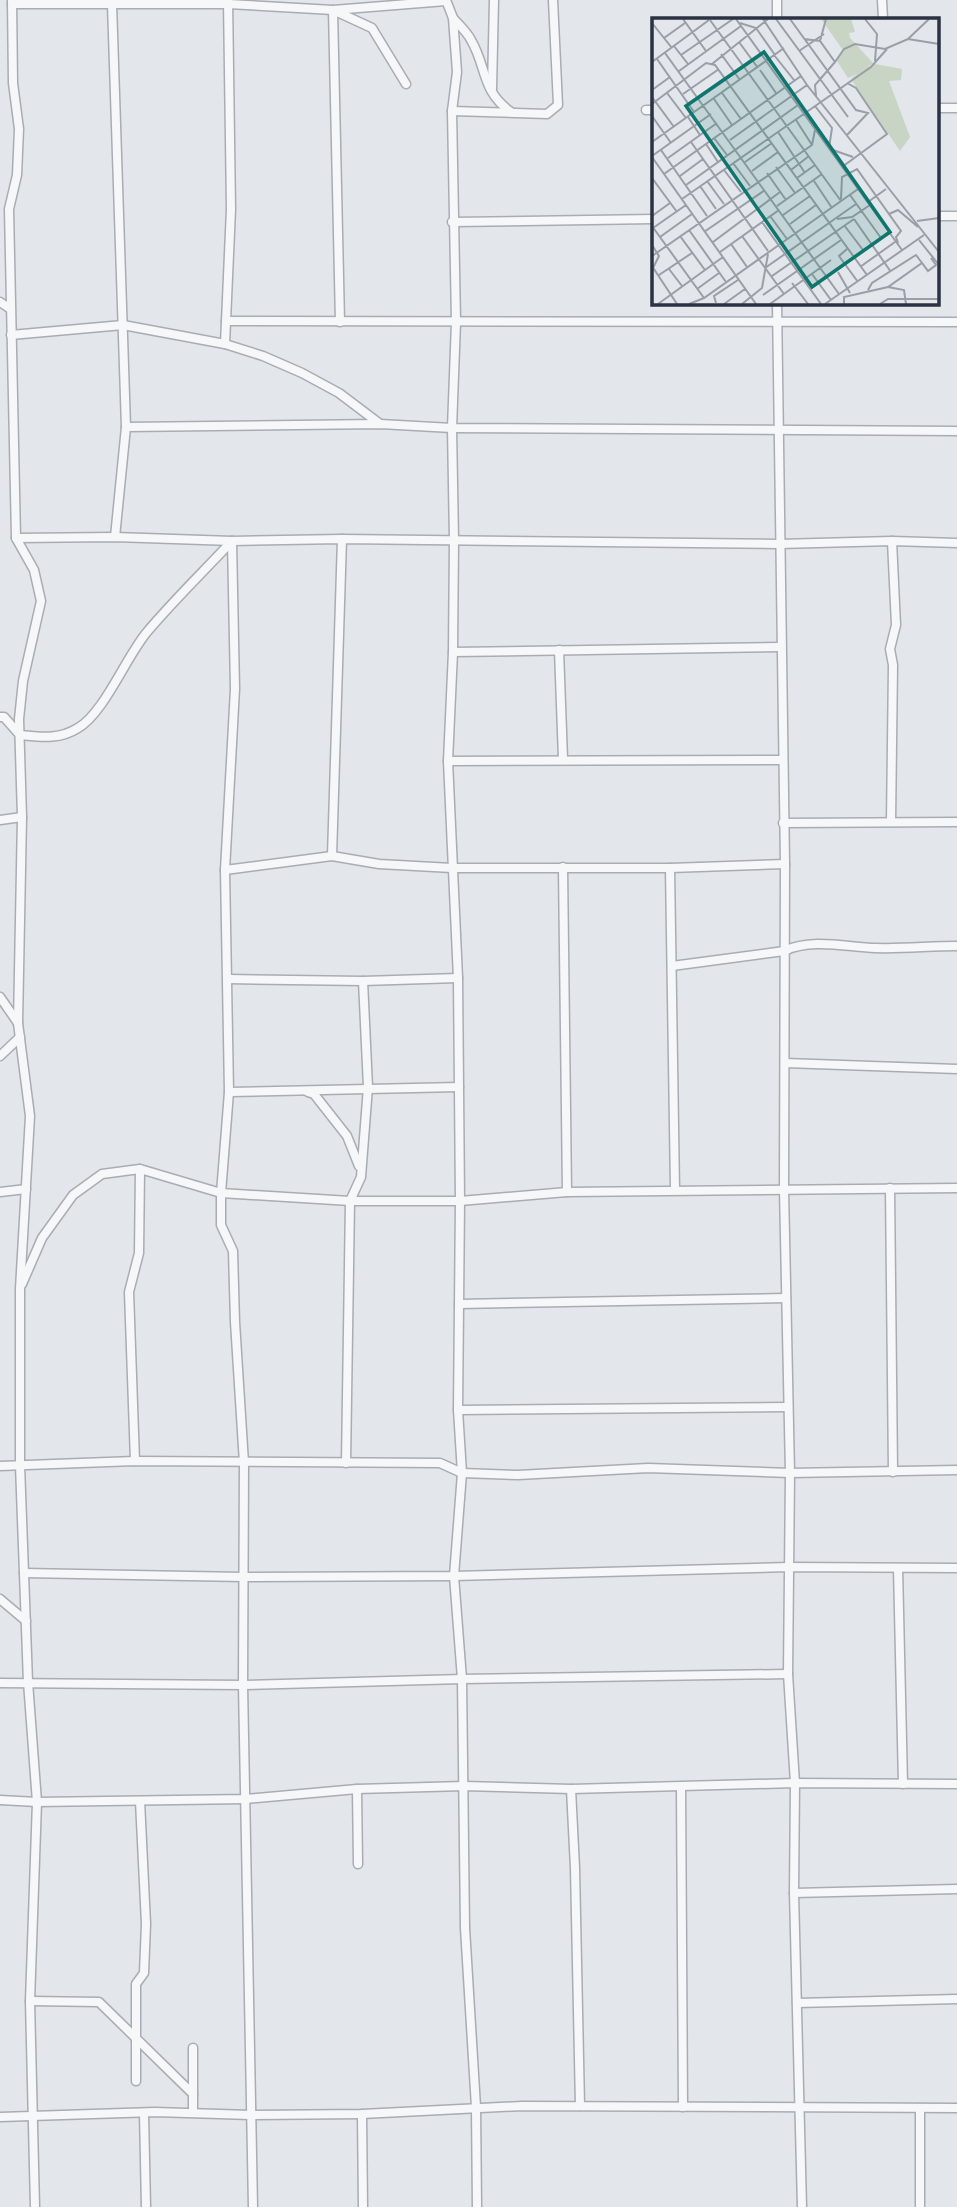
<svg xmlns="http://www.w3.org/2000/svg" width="957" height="2207" viewBox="0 0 957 2207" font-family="Jost,sans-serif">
	<rect width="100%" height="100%" fill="#e3e6ea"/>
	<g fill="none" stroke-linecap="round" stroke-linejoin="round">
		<g stroke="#a8adb4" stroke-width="11">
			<g id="street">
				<path d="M12,0L13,83L19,129L17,175L9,209L16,538L34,570L41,601L23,681L19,719L22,817L18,1023L30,1116L20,1289V1465L28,1682L37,1802L30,2001L35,2207"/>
				<path d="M446,0L453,18L457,72L452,111L456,322L452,428L454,540L453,652L448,761L458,978L460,1201L458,1410L462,1473L454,1576L462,1679L465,1928L476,2107L477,2207"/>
				<path d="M777,0V19"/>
				<path d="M882,0L883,19"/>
				<path d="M12,4H228L333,10L446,1"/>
				<path d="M112,4L126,427L115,537"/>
				<path d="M453,18C459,25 467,32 471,40C487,67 481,91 511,112"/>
				<path d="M492,89L494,0"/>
				<path d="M938,108H957"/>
				<path d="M646,110H654"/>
				<path d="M452,111L547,114L558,105L553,0"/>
				<path d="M938,216H957"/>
				<path d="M452,222L654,219"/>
				<path d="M0,302L9,308"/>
				<path d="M777,303L785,864L784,1189L790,1473L788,1674L795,1783L794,1893L802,2207"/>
				<path d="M226,321L957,322"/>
				<path d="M340,322L333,10L372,28L406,84"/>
				<path d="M11,335L123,325L225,344L263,356L302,373L339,393L380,424"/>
				<path d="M225,344L231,209L228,0"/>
				<path d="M126,427L380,424L452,428L957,431"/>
				<path d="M16,538L115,537L232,541L342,539L779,544L892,541L957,543"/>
				<path d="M232,541L235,689L225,870L229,1092L221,1193V1225L233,1251L235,1322L244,1463L243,1685L253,2207"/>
				<path d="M559,650L563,759"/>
				<path d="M453,652L780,647"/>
				<path d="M0,717H4L20,735C41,737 59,740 78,728C104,713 126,657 147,632C174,600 204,571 232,541"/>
				<path d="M448,761L782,760"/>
				<path d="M0,820L22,817"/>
				<path d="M891,822L893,665L890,649L896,625L892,541"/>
				<path d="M783,823L957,822"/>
				<path d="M332,856L342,539"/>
				<path d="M563,867L567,1192"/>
				<path d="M670,868L675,1190"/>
				<path d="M225,870L332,856L379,864L452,868H670L785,864"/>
				<path d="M672,966L784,951C812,938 846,947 875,948C903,949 930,946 957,946"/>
				<path d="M228,979L363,981L458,978"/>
				<path d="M0,997L18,1023"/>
				<path d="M0,1056L20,1037"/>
				<path d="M785,1063L957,1069"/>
				<path d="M229,1092L459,1087"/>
				<path d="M308,1092L314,1094L347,1136L359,1166"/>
				<path d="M890,1188L893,1472"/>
				<path d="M0,1192L26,1189"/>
				<path d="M22,1284L42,1238L73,1195L102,1174L140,1169L221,1193L350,1201H460L567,1192L957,1188"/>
				<path d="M459,1304L786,1298"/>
				<path d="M458,1410L788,1407"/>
				<path d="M135,1461L129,1292L139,1253L140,1169"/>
				<path d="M346,1463L350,1201L361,1177L368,1087L363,981"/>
				<path d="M0,1466L135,1461L440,1463L462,1473L518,1475L648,1468L790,1473L957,1470"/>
				<path d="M898,1568L903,1784"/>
				<path d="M24,1573L243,1577L454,1576L788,1567L957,1568"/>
				<path d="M0,1599L26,1621"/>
				<path d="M0,1683L243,1685L462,1679L788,1674"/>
				<path d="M681,1787L683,2107"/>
				<path d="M357,1789L358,1864"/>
				<path d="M571,1789L575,1868L580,2106"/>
				<path d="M0,1800L37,1802L246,1799L357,1789L464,1786L571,1789L795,1783L957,1784"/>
				<path d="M794,1893L957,1889"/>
				<path d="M30,2001L99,2002L193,2094"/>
				<path d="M797,2003L957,1999"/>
				<path d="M136,2081V1984L144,1973L146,1924L140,1801"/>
				<path d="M193,2112V2048"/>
				<path d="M144,2113L146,2207"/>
				<path d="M362,2114L363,2207"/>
				<path d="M0,2117L155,2112L251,2115L362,2114L522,2106L957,2108"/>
				<path d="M920,2207V2108"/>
			</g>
		</g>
		<use href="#street" stroke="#f6f7f9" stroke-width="8"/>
	</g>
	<g transform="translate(652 18)">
		<rect width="287" height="287" fill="#e3e6ea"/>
		<path d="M169,1H199L203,14L197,15L198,20L221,45L215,49L223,46L250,51L249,62L237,63L258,119L248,133L199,61L205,56L196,60L185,43L191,32Z" fill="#c8d4c4"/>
		<path fill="none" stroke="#999ea7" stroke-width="2" d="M31,1L54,33M84,1L250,232M111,1L155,67L287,234M124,1L196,99M138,1L204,92L216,95L195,117M213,1L225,16L223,43M58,2L189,183M0,5L20,30M88,5L104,10L123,37M12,20L33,5M152,21L168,23L183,44L192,31L203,26L233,31L256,21L287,26M256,21L277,1M168,23L174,1M87,24L106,50M22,28L36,46M147,33L172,16M13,35L187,276M69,36L88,62M29,37L81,1M122,37L142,62M5,41L42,94M0,44L57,2M60,46L116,1M108,52L124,75M27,53L89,8M0,72L18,59M15,75L34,100M70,75L89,101M31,76L67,51M164,78L163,67L183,44M0,79L22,109M46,79L73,60M62,81L80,107M0,86L54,45L63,47L215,257M163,88L180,110L177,130M0,98L19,125M36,99L48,117M144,102L160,127M126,114L153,155M62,120L75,137M78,122L155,67M0,124L132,30M39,124L116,233M54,126L66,144M178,131L201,139M9,132L55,198M0,138L59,96M0,139L104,286M16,140L65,105M93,144L120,125M81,145L98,168M124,149L143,175M190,149L235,116L204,70L195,65M72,152L89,174M139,152L157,138M100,153L126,134M115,155L134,182M12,156L149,58M28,158L51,141M0,160L25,194M145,160L163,147M55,163L72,186M162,163L180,190M34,167L146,87M48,168L64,191M198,177L229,220M30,181L219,49L235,31M189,181L190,159L205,151L249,213L244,219L246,225M216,184L234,171M125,188L170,156M237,196L246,192L266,209M131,197L158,178M0,198L18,185M118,198L135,221M185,201L200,199L218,187M202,201L239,254M265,203L287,200M110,204L169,286M138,206L164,187M192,207L211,232M0,208L52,280M1,210L34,187M37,212L74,264M52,214L113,172M28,218L53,252M90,218L132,276M8,219L40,196M267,222L287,247M61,224L128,174M79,226L95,249M0,227L7,238L1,250M195,231L187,238L206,264M68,234L127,192M0,238L160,127L163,112M202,240L237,214M0,248L25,286M208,249L243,224M113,250L204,186M17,251L30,268M186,254L198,275M160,256L179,282M7,257L40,235M120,258L202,201M140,265L156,286M236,269L252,272L254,286M45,271L67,255M216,272L220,265L264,237L270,245M111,277L189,222M64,285L62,278L86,262M6,286L71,239M37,286L52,280L206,171M72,286L93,271M90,286L110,270L116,236M118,286L179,242M173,286L272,217M192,286V279L236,269L270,245L276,253L284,247L279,240M228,286L236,281H287"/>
		<path fill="#0f766e" fill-opacity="0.15" stroke="#0f766e" stroke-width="3.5" d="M112,34L238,214L160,269L34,88Z"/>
		<rect width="287" height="287" fill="none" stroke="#2b3342" stroke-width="3.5"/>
	</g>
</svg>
